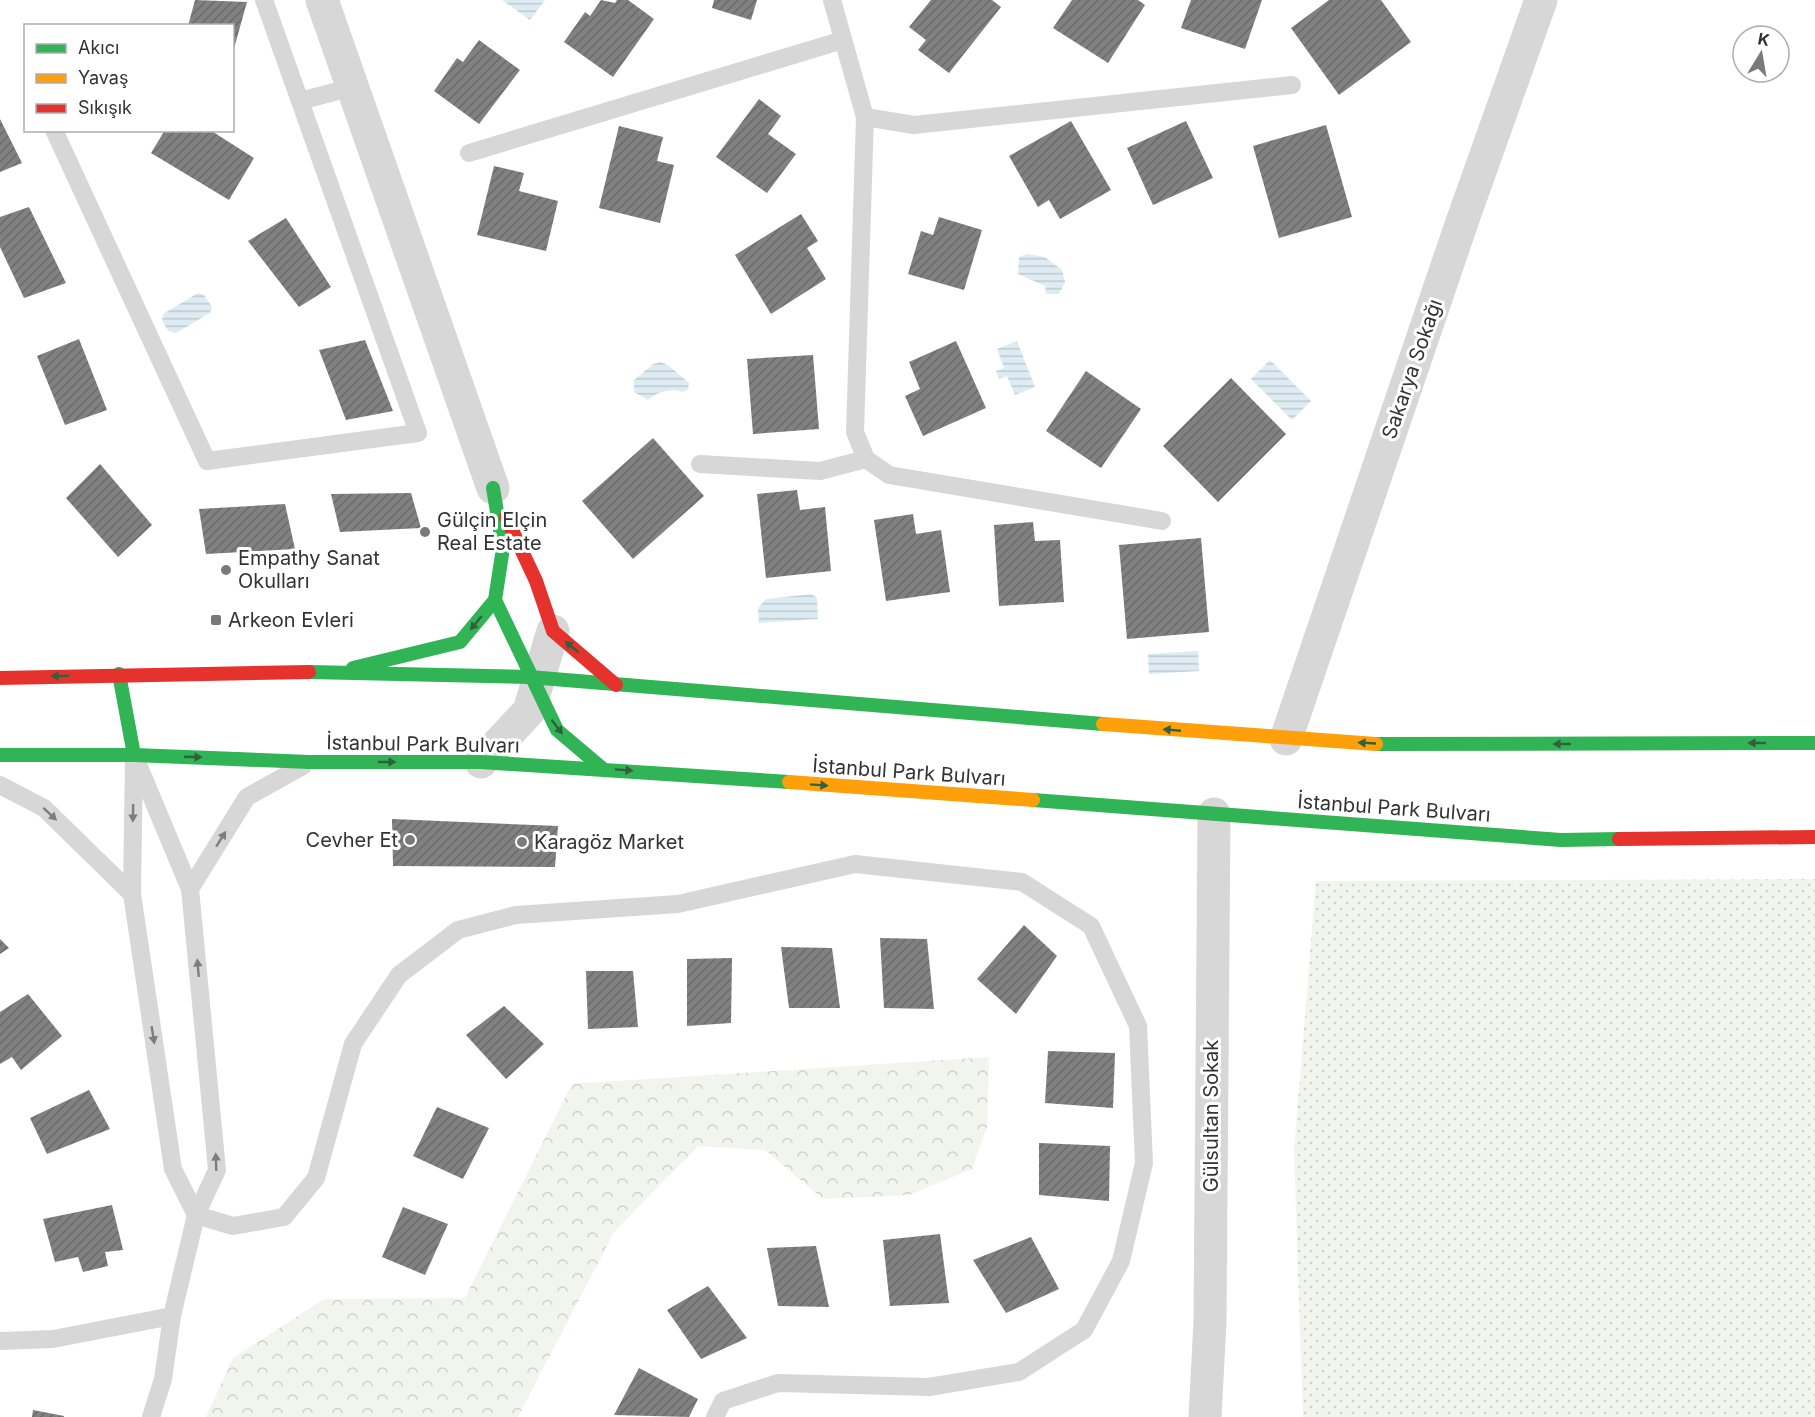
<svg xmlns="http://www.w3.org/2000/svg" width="1815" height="1417" viewBox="0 0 1815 1417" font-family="Inter,sans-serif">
	<defs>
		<pattern id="grass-dots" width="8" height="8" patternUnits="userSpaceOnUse" patternTransform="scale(1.5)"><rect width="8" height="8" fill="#f1f5ed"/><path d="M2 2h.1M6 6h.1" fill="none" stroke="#cfd2cc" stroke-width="1.8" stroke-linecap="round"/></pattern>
		<pattern id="park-crowns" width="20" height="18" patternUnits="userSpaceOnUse" patternTransform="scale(1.5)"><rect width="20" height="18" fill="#f1f5ed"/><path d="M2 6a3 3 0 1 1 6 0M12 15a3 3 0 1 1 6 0" fill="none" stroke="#cfd2cc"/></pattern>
		<pattern id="water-rules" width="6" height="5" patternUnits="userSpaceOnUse" patternTransform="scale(1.5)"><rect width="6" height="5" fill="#ddebf3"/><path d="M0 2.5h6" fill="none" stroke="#becad1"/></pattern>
		<pattern id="building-hatch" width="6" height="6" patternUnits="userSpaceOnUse" patternTransform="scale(1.5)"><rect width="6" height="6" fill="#818181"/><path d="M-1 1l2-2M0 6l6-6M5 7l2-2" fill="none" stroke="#6a6a6a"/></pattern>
	</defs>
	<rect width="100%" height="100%" fill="#fff"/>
	<path fill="url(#grass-dots)" d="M1815,879V1417H1303L1294,1151L1316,881Z"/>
	<path fill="url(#park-crowns)" d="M989,1057L987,1127L972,1169L909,1195L823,1199L765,1150L698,1146L614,1232L518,1417H206L233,1358L324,1299L465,1298L572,1084Z"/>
	<g fill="url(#water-rules)">
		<path d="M502,0H545L530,20Z"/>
		<path d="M1027,254L1045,257L1062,270L1065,282L1059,294H1046L1045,286L1018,274L1019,257Z"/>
		<path d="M198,293L204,295L212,307L210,313L176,333L168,331L162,320L163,314Z"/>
		<path d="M1017,341L1035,387L1015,395L1007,376L999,379L996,371L1004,368L997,349Z"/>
		<path d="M1270,360L1311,401L1292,420L1251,379Z"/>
		<path d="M661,362L669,366L689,383L688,389L683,392C670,388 659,391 648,400L634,392V380L653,364Z"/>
		<path d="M812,594L817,598L818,619L759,623L758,608L766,599Z"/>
		<path d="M1198,651L1199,671L1149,674L1148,654Z"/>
	</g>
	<g fill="url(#building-hatch)">
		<path d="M195,0L247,2L233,52L232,26H188Z"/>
		<path d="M601,0L615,3L617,0H628L654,19L613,77L564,42L585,12L590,16Z"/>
		<path d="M714,0H757L751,20L712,8Z"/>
		<path d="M931,0H992L1001,7L949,73L918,50L926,40L909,27Z"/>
		<path d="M1072,0H1138L1145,5L1108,63L1053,28Z"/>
		<path d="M1191,0H1262L1245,49L1181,28Z"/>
		<path d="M1329,0H1381L1411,42L1339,95L1291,28Z"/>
		<path d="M479,40L520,70L479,124L434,91L457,58L463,62Z"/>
		<path d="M759,99L781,116L768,134L796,154L767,193L716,157Z"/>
		<path d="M0,119L22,163L0,172Z"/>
		<path d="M1071,121L1111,190L1060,219L1049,200L1038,207L1009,156Z"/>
		<path d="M1186,121L1213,178L1153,205L1127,148Z"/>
		<path d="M1326,125L1352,217L1279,238L1253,146Z"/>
		<path d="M619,126L663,137L657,161L674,165L660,223L599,208Z"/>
		<path d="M165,130H210L254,158L229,200L151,153Z"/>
		<path d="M494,166L524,173L519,191L558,201L546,251L477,235Z"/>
		<path d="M29,207L66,283L24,298L0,247V217Z"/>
		<path d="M801,214L818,241L807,248L826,279L771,314L735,255Z"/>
		<path d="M939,217L982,230L964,290L908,274L921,231L933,235Z"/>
		<path d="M286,218L331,287L299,307L248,241Z"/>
		<path d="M79,339L107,410L65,425L37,356Z"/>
		<path d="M365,340L393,411L346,420L319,350Z"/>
		<path d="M956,341L986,408L923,436L905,396L920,389L909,362Z"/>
		<path d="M813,355L819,429L753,434L747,359Z"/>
		<path d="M1086,371L1141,409L1101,468L1046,431Z"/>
		<path d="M1231,378L1286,434L1218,502L1163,446Z"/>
		<path d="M653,438L704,496L633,559L582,501Z"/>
		<path d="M100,464L152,525L118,557L66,498Z"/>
		<path d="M797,490L800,510L825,507L831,571L766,578L757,494Z"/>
		<path d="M411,493L421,528L340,532L331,494Z"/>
		<path d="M285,504L295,549L206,554L199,509Z"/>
		<path d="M913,514L916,534L941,530L950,592L886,601L874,520Z"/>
		<path d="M1033,522L1035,541L1060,540L1064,602L999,606L994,525Z"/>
		<path d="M1201,538L1209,632L1127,639L1119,545Z"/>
		<path d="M392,819L558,826L555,867L393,866Z"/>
		<path d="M1024,925L1057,956L1016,1014L977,979Z"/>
		<path d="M880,938L927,939L934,1009L884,1008Z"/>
		<path d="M0,939L9,948L0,954Z"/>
		<path d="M781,947L832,948L840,1008H789Z"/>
		<path d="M732,958L731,1023L687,1026V959Z"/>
		<path d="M586,971H633L638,1027L588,1029Z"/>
		<path d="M28,994L62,1036L21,1070L12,1057L0,1064V1012Z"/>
		<path d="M504,1006L544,1044L506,1079L466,1035Z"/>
		<path d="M1048,1051L1115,1053L1113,1108L1045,1103Z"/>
		<path d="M89,1090L110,1129L47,1154L30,1118Z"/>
		<path d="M437,1107L489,1128L463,1179L413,1156Z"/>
		<path d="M1039,1143L1110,1146L1109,1201L1039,1195Z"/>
		<path d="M112,1205L123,1250L105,1252L108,1266L83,1272L78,1257L55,1262L43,1219Z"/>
		<path d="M403,1207L448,1224L425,1275L382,1257Z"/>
		<path d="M940,1234L949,1303L890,1306L883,1240Z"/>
		<path d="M1031,1237L1059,1289L1006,1313L973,1260Z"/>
		<path d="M816,1246L829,1307L778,1306L767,1248Z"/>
		<path d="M708,1286L747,1338L701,1359L667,1310Z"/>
		<path d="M639,1368L698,1399L689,1417L614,1415Z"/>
		<path d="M33,1410L64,1416V1417H32Z"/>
	</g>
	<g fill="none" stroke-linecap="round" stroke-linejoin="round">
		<g stroke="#d7d7d7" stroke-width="18">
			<path d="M832,0L865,117L855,432L866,459L889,475L1162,521"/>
			<path d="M300,101L353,87"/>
			<path d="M865,117L914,125L1292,85"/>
			<path d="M54,130L207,461L418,433L264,0"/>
			<path d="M469,153L843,40"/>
			<path d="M700,464L820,471L866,459"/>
			<path d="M134,755L132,894L173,1169L196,1215L233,1226L284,1217L316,1178L353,1044L399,975L458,930L516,915L678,904L855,864L1022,882L1091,926L1138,1026L1144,1163L1121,1261L1084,1330L1019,1372L929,1387L778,1383L723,1401L715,1417"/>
			<path d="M137,762L190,889L217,1170L196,1215L172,1316L163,1379L151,1417"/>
			<path d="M0,785L44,808L132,894"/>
			<path d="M190,889L247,797L303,766"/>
			<path d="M0,1341L53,1339L172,1316"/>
		</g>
		<g stroke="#d7d7d7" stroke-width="33">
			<path d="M322,0L493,488"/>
			<path d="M1286,739L1462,222L1541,0"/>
			<path d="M481,762L529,711L553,631"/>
			<path d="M1205,1417L1210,1321L1214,814"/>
		</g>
		<g stroke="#30b455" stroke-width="14">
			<path d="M495,600L557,730L602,768"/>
			<path d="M353,668L460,642L495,600L503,548L493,488"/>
			<path d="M309,672L529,677L1103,724"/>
			<path d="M119,674L134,755"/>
			<path d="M1376,744L1815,743"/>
			<path d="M0,755H134L309,762H481L789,782"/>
			<path d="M1033,800L1561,840L1619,839"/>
		</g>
		<g stroke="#ff9f0a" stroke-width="14">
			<path d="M1103,724L1376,744"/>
			<path d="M789,782L1033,800"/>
		</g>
		<g stroke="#e5322d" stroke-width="14">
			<path d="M506,517L536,581L553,631L616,685"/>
			<path d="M0,678L309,672"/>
			<path d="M1619,839L1815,837"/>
		</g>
	</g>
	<defs><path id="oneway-solid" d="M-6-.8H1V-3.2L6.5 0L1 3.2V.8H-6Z" transform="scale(1.5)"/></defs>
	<g fill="#32603f">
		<use href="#oneway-solid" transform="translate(476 623) rotate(129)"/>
		<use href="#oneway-solid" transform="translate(572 647) rotate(-140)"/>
		<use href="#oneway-solid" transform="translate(60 676) rotate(178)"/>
		<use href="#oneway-solid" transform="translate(557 727) rotate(53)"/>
		<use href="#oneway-solid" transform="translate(1172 730) rotate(-175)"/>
		<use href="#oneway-solid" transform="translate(1367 743) rotate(-177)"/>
		<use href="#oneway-solid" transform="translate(1757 743) rotate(180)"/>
		<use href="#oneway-solid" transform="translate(1562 744) rotate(180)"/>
		<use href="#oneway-solid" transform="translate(193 757) rotate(2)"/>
		<use href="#oneway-solid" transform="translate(387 762)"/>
		<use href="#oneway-solid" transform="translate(624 770) rotate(4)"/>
		<use href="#oneway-solid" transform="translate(819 785) rotate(4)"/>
	</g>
	<g fill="#7d7d7d">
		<use href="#oneway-solid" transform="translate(133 813) rotate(91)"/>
		<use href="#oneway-solid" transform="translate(50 814) rotate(43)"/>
		<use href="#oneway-solid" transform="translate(221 839) rotate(-58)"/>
		<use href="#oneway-solid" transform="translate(198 968) rotate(-95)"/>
		<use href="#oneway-solid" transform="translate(153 1035) rotate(81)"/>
		<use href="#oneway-solid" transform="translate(216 1162) rotate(-92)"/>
	</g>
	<g fill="#7a7a7a" stroke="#fff" stroke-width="2">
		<circle cx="425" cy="532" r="6"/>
		<circle cx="226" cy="570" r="6"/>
		<rect x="210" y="614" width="12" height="12" rx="3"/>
		<circle cx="410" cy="840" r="6"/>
		<circle cx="522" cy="842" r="6"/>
	</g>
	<g text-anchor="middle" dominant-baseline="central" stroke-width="6" stroke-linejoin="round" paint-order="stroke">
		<g font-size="20" fill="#333" stroke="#fff">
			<text transform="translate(1412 369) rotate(-71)">Sakarya Sokağı</text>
			<text transform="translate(423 744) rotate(1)">İstanbul Park Bulvarı</text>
			<text transform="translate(909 772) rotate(4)">İstanbul Park Bulvarı</text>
			<text transform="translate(1394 808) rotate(4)">İstanbul Park Bulvarı</text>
			<text transform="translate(1211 1116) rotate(-90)">Gülsultan Sokak</text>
		</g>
		<g font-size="20" fill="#333" stroke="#fff" text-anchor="start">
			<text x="437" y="520">Gülçin Elçin<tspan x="437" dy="23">Real Estate</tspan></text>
			<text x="238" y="558">Empathy Sanat<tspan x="238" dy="23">Okulları</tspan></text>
			<text x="228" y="620">Arkeon Evleri</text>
			<text x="398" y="840" text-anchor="end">Cevher Et</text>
			<text x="534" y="842">Karagöz Market</text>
		</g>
	</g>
	<rect x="24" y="24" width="210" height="108" fill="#ffffff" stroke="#adadad" stroke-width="1.5"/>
	<rect x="36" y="44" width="30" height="9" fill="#30b455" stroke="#adadad" stroke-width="1.5"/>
	<text x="78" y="54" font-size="18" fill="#333333">Akıcı</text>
	<rect x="36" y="74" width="30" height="9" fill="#ff9f0a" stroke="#adadad" stroke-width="1.5"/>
	<text x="78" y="84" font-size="18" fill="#333333">Yavaş</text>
	<rect x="36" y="104" width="30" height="9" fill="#e5322d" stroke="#adadad" stroke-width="1.5"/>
	<text x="78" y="114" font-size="18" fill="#333333">Sıkışık</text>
	<g transform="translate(1761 54) rotate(11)"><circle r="28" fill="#ffffff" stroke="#adadad" stroke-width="1.5"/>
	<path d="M0-4.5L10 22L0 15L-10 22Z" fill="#7a7a7a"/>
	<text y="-9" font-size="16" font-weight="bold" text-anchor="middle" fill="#333333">K</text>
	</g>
</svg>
